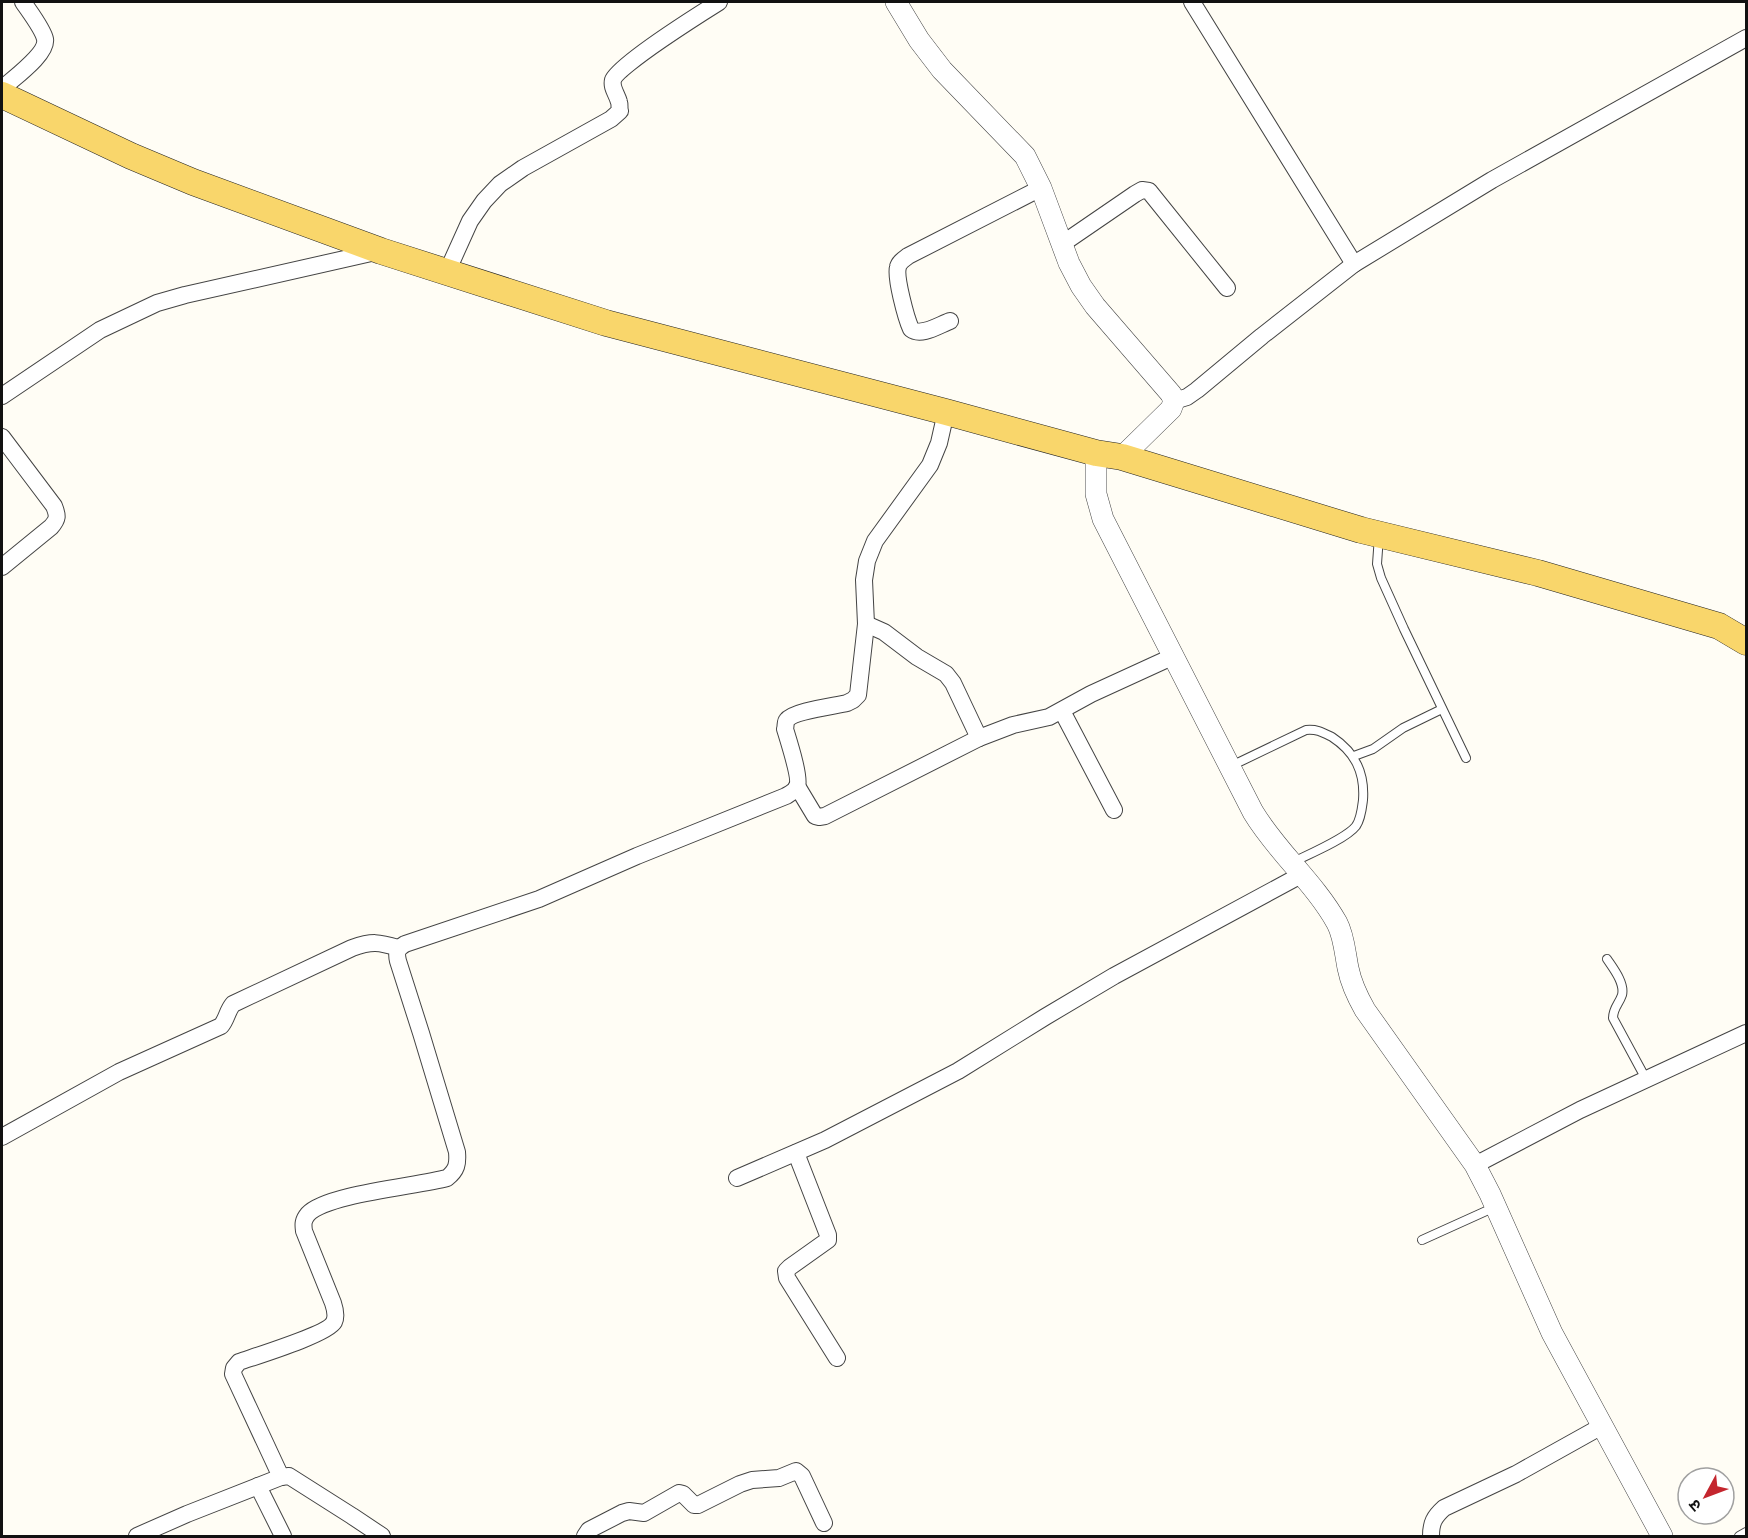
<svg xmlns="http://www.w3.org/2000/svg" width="1748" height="1538" viewBox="0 0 1748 1538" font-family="'PT Serif','Noto Sans Devanagari',serif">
	<rect width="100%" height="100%" fill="#fffdf5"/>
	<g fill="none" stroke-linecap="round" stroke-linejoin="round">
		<g stroke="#444" stroke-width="10">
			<g id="service">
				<path d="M1379,536L1377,564L1381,578L1404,629L1466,758"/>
				<path d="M1354,756L1373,749L1403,728L1442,709"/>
				<path d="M1231,766L1306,730C1317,729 1322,732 1332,737C1355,752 1365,772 1363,800C1362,808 1361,819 1356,826C1346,839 1307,855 1291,863"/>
				<path d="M1607,959C1613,968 1625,983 1622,995C1619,1004 1613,1008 1613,1018L1646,1079"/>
				<path d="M1422,1240L1495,1207"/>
				<path d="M1739,1536L1746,1532"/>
			</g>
		</g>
		<g stroke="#444" stroke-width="18">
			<g id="minor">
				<path d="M1192,2L1354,264"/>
				<path d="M2,89C12,79 48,54 45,39C43,29 29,11 23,2"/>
				<path d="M1062,244L1135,194L1142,190L1149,191L1227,288"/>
				<path d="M447,272L470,221L484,201L500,184L523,168L611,119L620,111C619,108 620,105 619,102C617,94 611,88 613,80C617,66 703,12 719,2"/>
				<path d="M950,321C939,325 921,337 911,329C906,318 895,277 898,267C899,262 904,259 908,256L1041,188"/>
				<path d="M2,396L100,330L157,303L185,295L380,251"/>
				<path d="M1174,401L1187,397L1197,390L1262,336L1354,264L1492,180L1746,38"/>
				<path d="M2,437L54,506C58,516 58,519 51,527L2,567"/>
				<path d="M866,624L884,632L917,657L946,674L953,683L979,738"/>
				<path d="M1062,711L1114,810"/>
				<path d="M797,786L815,816L819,817L825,816L979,738L1013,725L1049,717L1091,694L1174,656"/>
				<path d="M2,1137L119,1072L221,1026C227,1019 227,1011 233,1004L352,948C372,941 379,942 398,948"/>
				<path d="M796,1153L828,1235V1240L790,1267L786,1271L787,1278L837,1358"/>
				<path d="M1475,1165L1580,1110L1746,1033"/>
				<path d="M737,1178L825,1140L958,1071L1045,1017L1114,976L1301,875"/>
				<path d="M281,1477L233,1374L234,1368L239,1362C256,1356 328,1334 334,1322C337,1316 335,1309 333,1303L304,1231C303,1224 303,1220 308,1214C326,1194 418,1186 447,1178C457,1170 458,1164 457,1152L421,1033L398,961C396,952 397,949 405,944L539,899L637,856L786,796C789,794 795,791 797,787C801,779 788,739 785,729C786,726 785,722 787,720C793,711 835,706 847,703L853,700L858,695L866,624L864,580L867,561L875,541L930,465L939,443L946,412"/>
				<path d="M258,1486L283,1536"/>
				<path d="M137,1536L187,1514L281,1477L289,1476L352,1516L382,1536"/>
				<path d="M585,1536L589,1530L622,1513L629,1511L644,1513L679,1493L683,1494L694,1505H698L740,1484L752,1480L779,1478L796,1471L802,1476L824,1523"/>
				<path d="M1431,1536C1431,1523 1434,1517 1444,1508L1516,1474L1602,1426"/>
			</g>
		</g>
		<g stroke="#444" stroke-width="22">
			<g id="tertiary">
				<path d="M896,2L919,40L942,70L1025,156L1041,188L1069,263L1081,286L1095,306L1171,394L1174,401L1171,409L1122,457"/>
				<path d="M1096,453V494L1103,519L1253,812C1277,852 1314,882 1337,923C1344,936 1345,953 1348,968C1351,983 1357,996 1365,1010L1475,1165L1490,1194L1552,1333L1662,1536"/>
			</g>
		</g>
		<g stroke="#222" stroke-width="27">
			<path id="primary" d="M2,95L131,156L193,182L381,251L606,323L946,412L1096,453L1122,457L1361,530L1538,573L1719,626L1746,642"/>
		</g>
		<use href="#service" stroke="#fff" stroke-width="8"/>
		<use href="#minor" stroke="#fff" stroke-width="16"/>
		<use href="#tertiary" stroke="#fff" stroke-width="21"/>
		<use href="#primary" stroke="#f9d66b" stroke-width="26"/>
	</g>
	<rect width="1748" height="1538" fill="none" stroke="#111111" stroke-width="6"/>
	<g transform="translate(1706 1496) rotate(229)"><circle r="28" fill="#ffffff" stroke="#a0a0a0" stroke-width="1.5"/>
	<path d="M0-4.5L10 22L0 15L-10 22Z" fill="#c4262e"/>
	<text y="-9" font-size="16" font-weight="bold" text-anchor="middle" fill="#111111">उ</text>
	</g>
</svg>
